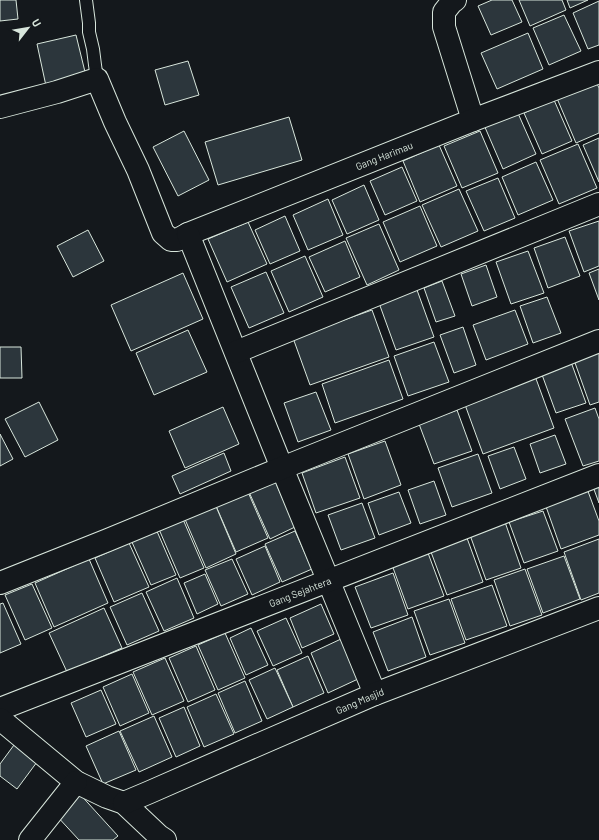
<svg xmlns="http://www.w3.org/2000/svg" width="599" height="840" viewBox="0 0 599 840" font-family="Barlow,sans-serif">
	<rect width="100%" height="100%" fill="#14181c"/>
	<g fill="#2c363c" stroke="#d8e6dc">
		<path d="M0,0H16L18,19L0,21Z"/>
		<path d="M492,0H512L522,22L491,35L478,6Z"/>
		<path d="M519,0H562L566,10L530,26Z"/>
		<path d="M567,0H588L570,8Z"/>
		<path d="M599,1V45L588,49L573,13Z"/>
		<path d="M564,15L581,51L549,65L533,28Z"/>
		<path d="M528,33L543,69L497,89L481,53Z"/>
		<path d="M76,35L86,76L46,86L37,44Z"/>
		<path d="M188,61L199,95L165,105L155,70Z"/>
		<path d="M595,79L599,88V133L576,143L556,96Z"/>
		<path d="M554,100L572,141L542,154L524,113Z"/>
		<path d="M517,111L536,154L503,169L484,125Z"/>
		<path d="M289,117L302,160L218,185L205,142Z"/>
		<path d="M184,131L209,180L178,196L153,147Z"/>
		<path d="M480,131L498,173L462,188L444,146Z"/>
		<path d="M599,138V182L583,145Z"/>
		<path d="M578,144L597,188L559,204L540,160Z"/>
		<path d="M439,145L457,186L420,202L403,161Z"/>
		<path d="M536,162L553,200L518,215L502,177Z"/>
		<path d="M402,167L417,201L385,215L370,181Z"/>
		<path d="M498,178L515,218L484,231L466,191Z"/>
		<path d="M364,185L379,220L347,234L332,200Z"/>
		<path d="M459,189L478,231L441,247L422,205Z"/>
		<path d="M328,199L343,235L308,250L293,215Z"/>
		<path d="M420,206L437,246L400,262L383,222Z"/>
		<path d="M285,216L300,251L270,264L255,230Z"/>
		<path d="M599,221V266L584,272L569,231Z"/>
		<path d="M248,222L267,264L227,282L208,239Z"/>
		<path d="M379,224L399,270L367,285L346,238Z"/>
		<path d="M88,230L104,261L73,277L57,246Z"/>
		<path d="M565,237L580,276L548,288L534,248Z"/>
		<path d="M345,241L360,277L325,292L309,257Z"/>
		<path d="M528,251L544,293L511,304L496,262Z"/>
		<path d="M305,256L323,297L289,312L271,271Z"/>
		<path d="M486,265L497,297L472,306L461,274Z"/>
		<path d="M599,269V300L589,273Z"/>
		<path d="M266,272L284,313L249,328L231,287Z"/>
		<path d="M183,273L203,319L131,351L111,305Z"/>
		<path d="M442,281L455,316L436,322L424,288Z"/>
		<path d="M417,290L434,337L396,350L379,303Z"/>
		<path d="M547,297L561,333L533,343L520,306Z"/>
		<path d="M372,310L389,357L310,385L293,338Z"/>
		<path d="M515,310L528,344L486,360L473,325Z"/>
		<path d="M463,327L476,365L454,373L440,335Z"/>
		<path d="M188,330L207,372L154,395L136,353Z"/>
		<path d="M434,342L449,382L408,396L394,356Z"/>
		<path d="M0,347H21L22,378H0Z"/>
		<path d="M599,351V402L590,405L574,360Z"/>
		<path d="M389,360L403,399L335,423L322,384Z"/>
		<path d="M571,362L586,403L556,413L541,372Z"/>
		<path d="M535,376L554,428L483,454L464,402Z"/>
		<path d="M316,392L331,430L298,442L284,403Z"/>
		<path d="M39,402L58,440L25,457L5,419Z"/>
		<path d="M223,407L239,444L185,468L169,431Z"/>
		<path d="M595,408L599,419V461L583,466L565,419Z"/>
		<path d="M457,410L472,451L434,464L419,424Z"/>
		<path d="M0,434L13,459L0,466Z"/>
		<path d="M555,435L566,464L540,473L530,444Z"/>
		<path d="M385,441L401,485L364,499L348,454Z"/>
		<path d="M514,447L526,479L500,489L488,456Z"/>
		<path d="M224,453L231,471L180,494L172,476Z"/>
		<path d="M478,454L492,493L452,507L438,468Z"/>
		<path d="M345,457L360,498L316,513L302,473Z"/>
		<path d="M275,481L295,527L270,539L249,492Z"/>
		<path d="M434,481L446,515L420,524L408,490Z"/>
		<path d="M599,482V503L592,484Z"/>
		<path d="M586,486L599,521V535L561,549L544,501Z"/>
		<path d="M248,492L268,538L236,552L216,506Z"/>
		<path d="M399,492L411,523L379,535L368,503Z"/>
		<path d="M362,503L375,538L341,550L328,515Z"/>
		<path d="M215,504L236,554L206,568L184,517Z"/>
		<path d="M543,511L558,551L524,563L509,522Z"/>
		<path d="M182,517L204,568L180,578L158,527Z"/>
		<path d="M505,522L521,568L486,580L470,535Z"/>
		<path d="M156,529L176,575L151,585L131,540Z"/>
		<path d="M295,531L312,569L282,582L265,544Z"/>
		<path d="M467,538L483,582L447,595L431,552Z"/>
		<path d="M599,539V593L581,600L564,552Z"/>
		<path d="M129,543L149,587L114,602L95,558Z"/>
		<path d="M265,546L280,582L252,595L236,559Z"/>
		<path d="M428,553L444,596L408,609L392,565Z"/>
		<path d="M564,556L580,599L543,613L527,569Z"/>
		<path d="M89,559L108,603L54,627L35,583Z"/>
		<path d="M232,559L248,594L221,606L205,570Z"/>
		<path d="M525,569L542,615L510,626L494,580Z"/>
		<path d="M393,573L408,615L371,628L355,587Z"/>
		<path d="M205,574L218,604L197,614L184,583Z"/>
		<path d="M177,578L194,618L164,631L146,592Z"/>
		<path d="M32,584L52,628L25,640L5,595Z"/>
		<path d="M492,585L507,626L466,640L451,599Z"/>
		<path d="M142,593L159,631L127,645L110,607Z"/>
		<path d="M449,599L465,643L430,655L414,611Z"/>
		<path d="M3,603L21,644L0,653V604Z"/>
		<path d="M321,604L334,634L302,648L290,618Z"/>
		<path d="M104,608L122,648L67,672L49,633Z"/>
		<path d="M412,617L426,657L388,671L373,632Z"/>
		<path d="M286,618L302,653L273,666L257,631Z"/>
		<path d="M251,628L268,665L246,675L230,638Z"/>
		<path d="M225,633L245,678L218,690L198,645Z"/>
		<path d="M341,639L358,679L328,693L311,653Z"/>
		<path d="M196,646L215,690L188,702L169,658Z"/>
		<path d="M308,656L324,693L293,707L277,670Z"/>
		<path d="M165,658L184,701L152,715L133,672Z"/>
		<path d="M275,668L293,707L267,719L249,680Z"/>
		<path d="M132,674L149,713L120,726L103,687Z"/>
		<path d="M245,681L262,721L235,733L218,693Z"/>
		<path d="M101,690L116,724L86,737L71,703Z"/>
		<path d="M216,694L234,734L204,747L187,707Z"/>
		<path d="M184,707L200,746L176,757L159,718Z"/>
		<path d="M154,716L172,757L139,772L120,731Z"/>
		<path d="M119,731L136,770L103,784L86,746Z"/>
		<path d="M14,745L37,762L17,789L0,776V764Z"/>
		<path d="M78,792L118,836L113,840H79L55,814Z"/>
	</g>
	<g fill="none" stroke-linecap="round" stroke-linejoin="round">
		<g stroke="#d8e6dc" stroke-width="14">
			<path id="service" d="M86,0L89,23V32L93,49L95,65L97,79"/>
		</g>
		<g stroke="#d8e6dc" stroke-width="24">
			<g id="minor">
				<path d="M455,0L452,2L444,12V27L473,120"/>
				<path id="s1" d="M0,107L57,92L97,79L115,122L138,170L163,233L171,240H177L188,234L473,120L599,72"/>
				<path d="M188,234L282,468L375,694"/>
				<path d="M236,352L599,204"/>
				<path d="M0,583L108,540L282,468L599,341"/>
				<path id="s2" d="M0,709L599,475"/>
				<path d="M0,719L76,782L107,797L124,803L159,836L165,840"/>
				<path id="s3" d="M124,803L150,792L232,756L375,694L599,608"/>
				<path d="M30,840L76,782"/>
			</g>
		</g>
		<use href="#service" stroke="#14181c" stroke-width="12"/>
		<use href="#minor" stroke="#14181c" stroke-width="22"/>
	</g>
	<g text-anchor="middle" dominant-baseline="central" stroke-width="3" stroke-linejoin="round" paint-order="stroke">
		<g font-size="10" fill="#d8e6dc" stroke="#14181c">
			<text stroke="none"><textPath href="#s1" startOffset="509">Gang Harimau</textPath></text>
			<text stroke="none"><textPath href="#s2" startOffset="322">Gang Sejahtera</textPath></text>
			<text stroke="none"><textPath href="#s3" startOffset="257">Gang Masjid</textPath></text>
		</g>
	</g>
	<g transform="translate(28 28) rotate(59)" stroke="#14181c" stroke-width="3" paint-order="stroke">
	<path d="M0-3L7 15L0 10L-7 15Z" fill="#d8e6dc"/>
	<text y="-6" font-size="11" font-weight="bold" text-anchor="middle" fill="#d8e6dc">U</text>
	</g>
</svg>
